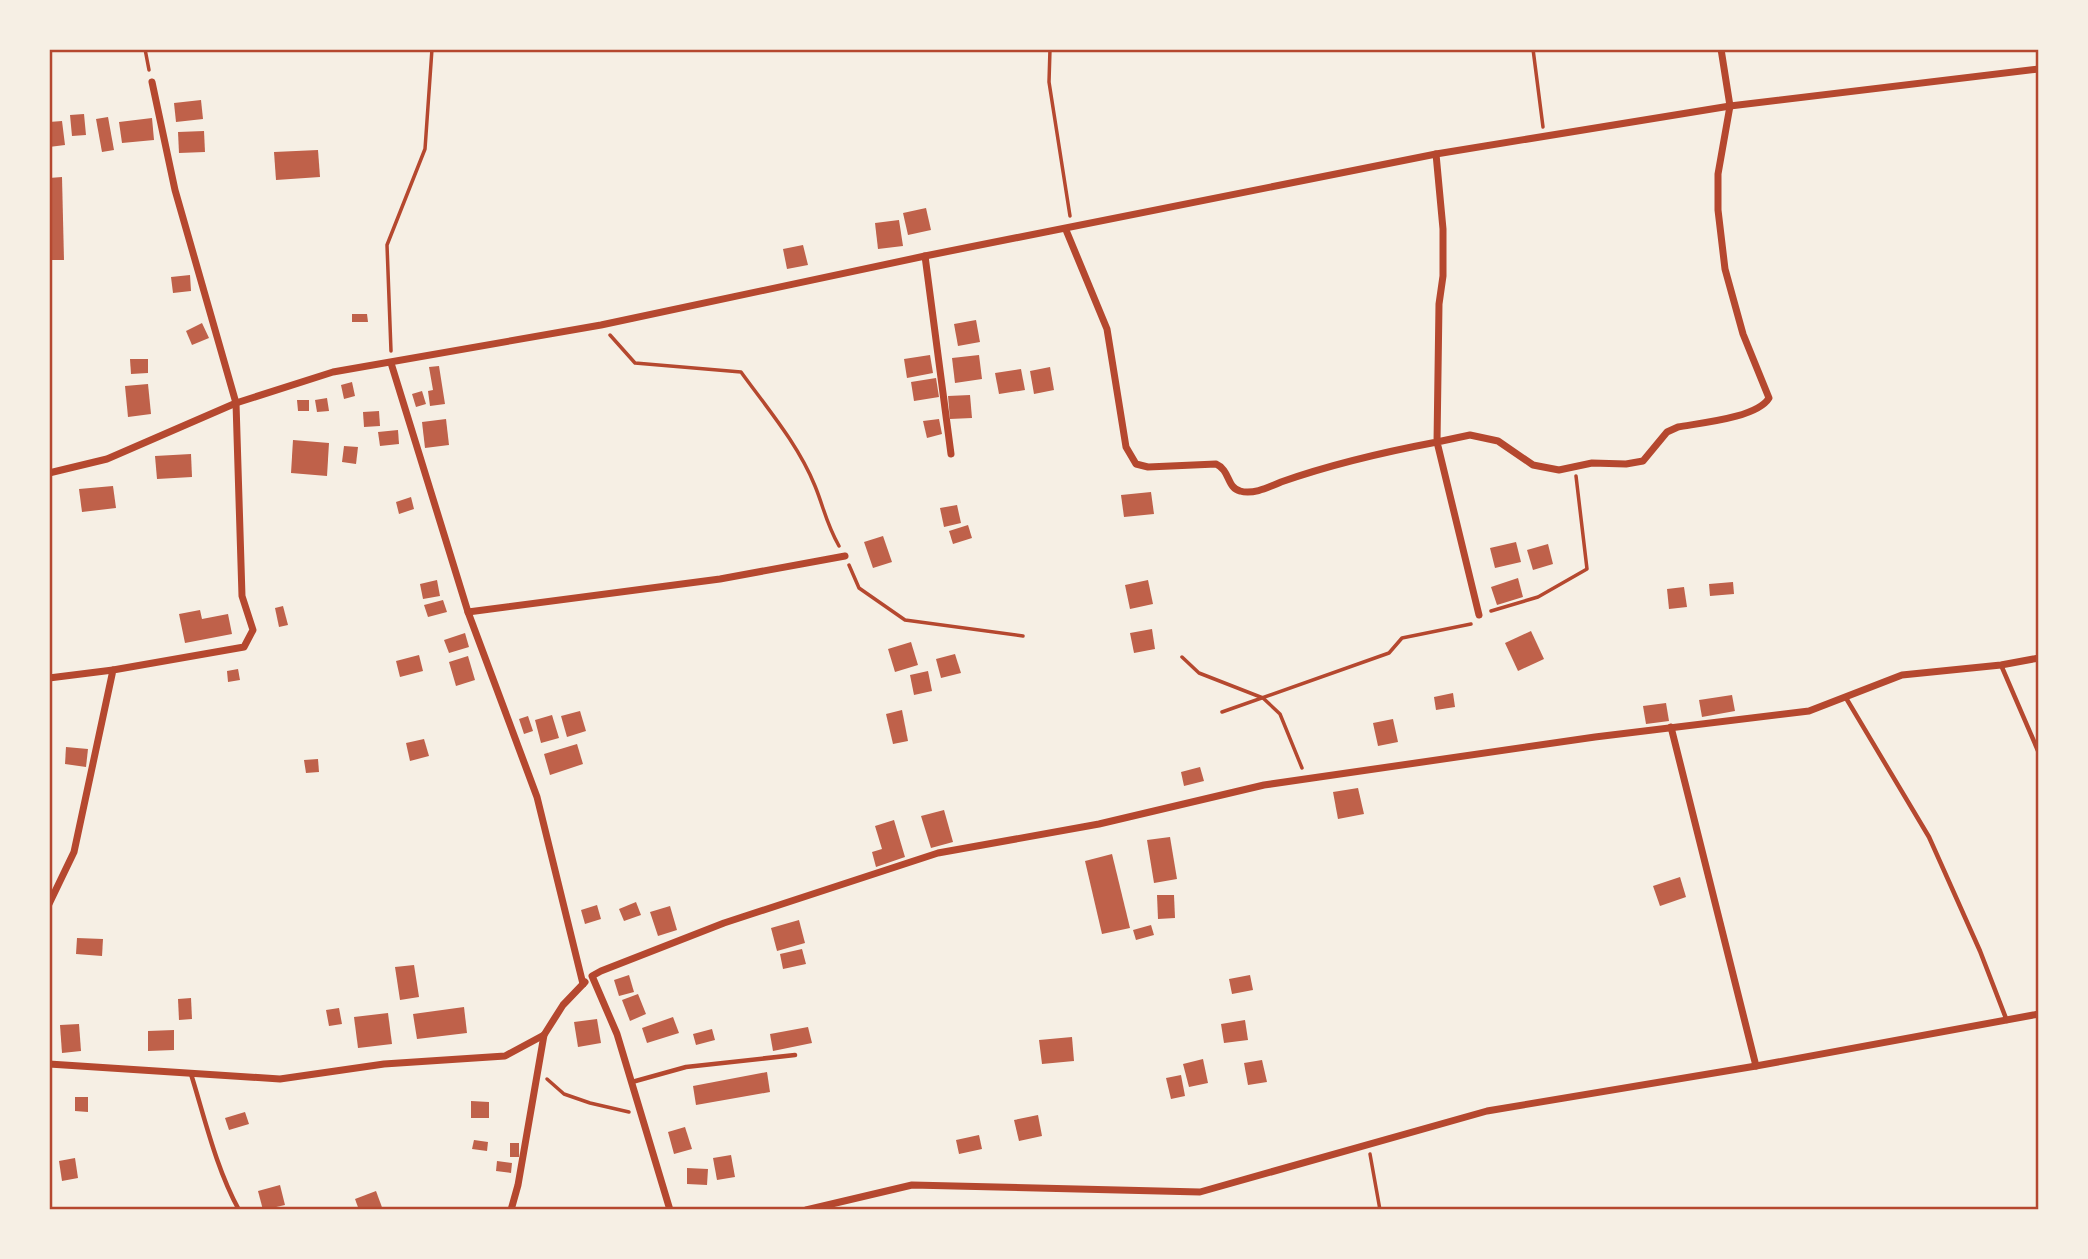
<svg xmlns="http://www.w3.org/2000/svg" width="2088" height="1259" viewBox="0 0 2088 1259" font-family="Merriweather,serif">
	<rect width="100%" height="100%" fill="#f6efe4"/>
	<g fill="#bf614a">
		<path d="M201,100L203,119L176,122L174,103Z"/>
		<path d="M84,114L86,135L72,136L70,115Z"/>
		<path d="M108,117L114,150L102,152L96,119Z"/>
		<path d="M152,118L154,140L122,143L119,122Z"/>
		<path d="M62,121L65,145L49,147V122Z"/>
		<path d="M204,131L205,152L179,153L178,132Z"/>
		<path d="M318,150L320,177L276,180L274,152Z"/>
		<path d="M62,177L64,260H49V178Z"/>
		<path d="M926,208L931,230L908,235L903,213Z"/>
		<path d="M899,220L903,246L878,249L875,223Z"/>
		<path d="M803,245L808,265L787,269L783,249Z"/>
		<path d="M190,275L191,291L173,293L171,277Z"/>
		<path d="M352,314H367L368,322H352Z"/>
		<path d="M976,320L980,342L958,346L954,324Z"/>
		<path d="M202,323L209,338L192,345L186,331Z"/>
		<path d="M930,355L933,373L907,378L904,359Z"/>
		<path d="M979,355L982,379L955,383L952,358Z"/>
		<path d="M130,359H148V373L131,374Z"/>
		<path d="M439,366L445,404L430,406L428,391L433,390L429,367Z"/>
		<path d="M1050,367L1054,390L1034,394L1030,371Z"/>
		<path d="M1021,369L1025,390L999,394L995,373Z"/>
		<path d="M936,378L939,397L914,401L911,382Z"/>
		<path d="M352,382L355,396L344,399L341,385Z"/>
		<path d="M148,384L151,414L128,417L125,386Z"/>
		<path d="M422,391L426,404L416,407L412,394Z"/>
		<path d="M970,395L972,418L950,419L948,396Z"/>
		<path d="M327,398L329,411L317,412L315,400Z"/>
		<path d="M297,400H309V411H298Z"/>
		<path d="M379,411L380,426L364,427L363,412Z"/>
		<path d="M446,419L449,445L425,448L422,422Z"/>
		<path d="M939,419L942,434L927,438L923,421Z"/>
		<path d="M398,430L399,444L380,446L378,432Z"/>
		<path d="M293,440L329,443L327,476L291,473Z"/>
		<path d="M344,446L358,447L356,464L342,462Z"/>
		<path d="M191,454L192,477L157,479L155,456Z"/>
		<path d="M113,486L116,508L82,512L79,489Z"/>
		<path d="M1151,492L1154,514L1124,517L1121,495Z"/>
		<path d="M411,497L414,509L399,514L396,502Z"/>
		<path d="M957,505L961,523L944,527L940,508Z"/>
		<path d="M968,525L972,538L953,544L949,531Z"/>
		<path d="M883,536L892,562L873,568L864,542Z"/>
		<path d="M1516,542L1521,562L1495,568L1490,548Z"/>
		<path d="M1548,544L1553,564L1533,570L1527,550Z"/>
		<path d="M1518,578L1523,597L1497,605L1491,587Z"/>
		<path d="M437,580L440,596L423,599L420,584Z"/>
		<path d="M1148,580L1153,604L1130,609L1125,585Z"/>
		<path d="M1733,582L1734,594L1710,596L1709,584Z"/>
		<path d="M1684,587L1687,607L1669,609L1667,589Z"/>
		<path d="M443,600L447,612L428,617L424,605Z"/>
		<path d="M283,606L288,625L279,627L275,608Z"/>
		<path d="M200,610L202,619L228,614L232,634L185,643L179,614Z"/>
		<path d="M1152,629L1155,649L1134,653L1130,633Z"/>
		<path d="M1531,631L1544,659L1518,671L1505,643Z"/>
		<path d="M465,633L469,647L449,653L444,640Z"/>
		<path d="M911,642L918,665L895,672L888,649Z"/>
		<path d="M955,654L961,673L941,678L936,659Z"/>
		<path d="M419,655L423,671L400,677L396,661Z"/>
		<path d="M468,656L475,680L456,686L449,662Z"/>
		<path d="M238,669L240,680L228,682L227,671Z"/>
		<path d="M928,671L932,691L914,695L910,675Z"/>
		<path d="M1453,693L1455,707L1436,710L1434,697Z"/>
		<path d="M1732,695L1735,711L1702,717L1699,700Z"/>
		<path d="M1666,703L1669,721L1646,724L1643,706Z"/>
		<path d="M902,710L908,741L893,744L886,714Z"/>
		<path d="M580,711L586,731L567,737L561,716Z"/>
		<path d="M552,715L559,738L541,743L535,720Z"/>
		<path d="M528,716L533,731L524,734L519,719Z"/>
		<path d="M1393,719L1398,742L1378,746L1373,723Z"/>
		<path d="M424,739L429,756L410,761L406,743Z"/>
		<path d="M577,744L583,764L550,775L544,754Z"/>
		<path d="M66,747L88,749L86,767L65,764Z"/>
		<path d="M318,759L319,772L306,773L304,760Z"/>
		<path d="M1200,767L1204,781L1184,786L1181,772Z"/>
		<path d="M1358,788L1364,814L1338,819L1333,792Z"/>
		<path d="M944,810L953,842L931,848L921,816Z"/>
		<path d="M894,820L905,857L876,867L872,852L882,849L875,826Z"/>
		<path d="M1170,837L1177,879L1154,883L1147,840Z"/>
		<path d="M1112,854L1130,928L1102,934L1085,861Z"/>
		<path d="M1680,877L1686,897L1660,906L1653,886Z"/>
		<path d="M1157,895H1174L1175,918L1158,919Z"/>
		<path d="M636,902L641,915L624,921L619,909Z"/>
		<path d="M597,905L601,919L585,924L581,910Z"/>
		<path d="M670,906L677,930L658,936L650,912Z"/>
		<path d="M799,920L805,943L777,951L771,928Z"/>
		<path d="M1151,925L1154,935L1136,940L1133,930Z"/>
		<path d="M77,938L103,939L102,956L76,954Z"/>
		<path d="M802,949L806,964L783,969L780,954Z"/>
		<path d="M414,965L419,997L400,1000L395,967Z"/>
		<path d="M629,975L634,992L619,996L614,980Z"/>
		<path d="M1250,975L1253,990L1232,994L1229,979Z"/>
		<path d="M638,994L646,1014L630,1021L622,1000Z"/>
		<path d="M191,998L192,1019L179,1020L178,999Z"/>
		<path d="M464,1007L467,1033L417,1039L413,1014Z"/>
		<path d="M339,1008L342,1024L329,1026L326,1010Z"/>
		<path d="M388,1013L392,1044L358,1048L354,1017Z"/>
		<path d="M673,1017L679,1033L647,1043L642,1028Z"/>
		<path d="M597,1019L601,1043L578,1047L574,1022Z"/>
		<path d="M1245,1020L1248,1040L1224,1043L1221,1024Z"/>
		<path d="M79,1024L81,1051L62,1053L60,1025Z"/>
		<path d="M808,1027L812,1043L773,1051L770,1034Z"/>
		<path d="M712,1029L715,1040L696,1045L693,1034Z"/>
		<path d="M174,1030V1050L148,1051V1031Z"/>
		<path d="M1072,1037L1074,1061L1042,1064L1039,1040Z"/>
		<path d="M1203,1059L1208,1083L1189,1087L1183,1064Z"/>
		<path d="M1262,1060L1267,1082L1248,1085L1244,1063Z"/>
		<path d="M767,1072L770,1092L696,1105L693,1086Z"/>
		<path d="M1181,1075L1185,1096L1171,1099L1166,1078Z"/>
		<path d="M75,1097H88V1112L75,1111Z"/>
		<path d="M471,1101L489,1102V1118H471Z"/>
		<path d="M245,1112L249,1124L229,1130L225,1118Z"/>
		<path d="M1038,1115L1042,1136L1019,1141L1014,1120Z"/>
		<path d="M685,1127L692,1149L674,1154L668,1132Z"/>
		<path d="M979,1135L982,1149L959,1154L956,1140Z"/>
		<path d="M474,1140L488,1142L487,1151L472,1149Z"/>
		<rect x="510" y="1143" width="9" height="14"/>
		<path d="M731,1155L735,1177L717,1180L713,1158Z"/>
		<path d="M75,1158L78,1178L62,1181L59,1161Z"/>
		<path d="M497,1161L512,1163L511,1173L496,1171Z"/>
		<path d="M687,1168L708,1169L707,1185L687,1184Z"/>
		<path d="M280,1185L285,1205L263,1210L258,1191Z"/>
		<path d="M376,1191L383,1210H359L355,1199Z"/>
	</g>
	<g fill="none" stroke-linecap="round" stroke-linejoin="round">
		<g stroke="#b5482f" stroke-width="3.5">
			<path d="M145,49L149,70"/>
			<path d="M1050,49L1049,82L1070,216"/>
			<path d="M1533,49L1543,127"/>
			<path d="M610,335L635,363L741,372C767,408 798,444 815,486C824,508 826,523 839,546"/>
			<path d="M391,351L387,245L425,149L432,49"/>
			<path d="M849,565L859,588L905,620L1023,636"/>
			<path d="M1491,611L1538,597L1587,569L1576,476"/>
			<path d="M1182,657L1199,673L1263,698L1280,714L1302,768"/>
			<path d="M1222,712L1389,653L1402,638L1471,624"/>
			<path d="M547,1079L564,1094L590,1103L629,1112"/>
			<path d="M1370,1154L1380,1210"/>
		</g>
		<g stroke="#b5482f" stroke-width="4.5">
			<path d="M2001,665L2039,753"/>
			<path d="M1846,698L1929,837L1980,951L2007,1021"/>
			<path d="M191,1074C205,1119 216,1168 239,1210"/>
			<path d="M632,1082L686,1067L795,1055"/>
		</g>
		<g stroke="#b5482f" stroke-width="7">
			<path d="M1066,230L1107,329L1126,447L1136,464L1148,467L1216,464C1230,470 1227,488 1240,491C1253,495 1269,487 1281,482C1332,464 1384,452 1437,442L1439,304L1443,276V229L1436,154"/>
			<path d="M925,256L951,454"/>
			<path d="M391,363L468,612L537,797L583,984"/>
			<path d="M49,473L107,459L236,403L333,372L601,325L925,256L1436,154L1730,106L2039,69"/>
			<path d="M468,612L720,579L845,556"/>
			<path d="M1479,615L1437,442L1470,435L1498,441L1533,465L1559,470L1592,463L1626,464L1643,461L1667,432L1678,427C1700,423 1757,418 1769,398L1743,334L1725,269L1718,210V174L1730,106L1721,49"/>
			<path d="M49,678L113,670"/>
			<path d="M1671,727L1756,1066"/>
			<path d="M49,904L74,852L113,670L244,647L253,630L242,596L236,403L175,190L152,82"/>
			<path d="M49,1064L280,1079L384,1064L505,1056L544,1035L563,1005L585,982"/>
			<path d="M511,1210L518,1185L544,1035"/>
			<path d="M670,1210L617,1034L592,976L601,971L724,923L938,853L1099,824L1264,785L1595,737L1809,711L1902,675L2001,665L2039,658"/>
			<path d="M806,1210L912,1185L1200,1192L1487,1111L1756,1066L2039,1014"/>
		</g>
	</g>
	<rect width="2088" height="1259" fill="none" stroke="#f6efe4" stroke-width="102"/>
	<rect x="51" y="51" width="1986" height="1157" fill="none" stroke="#b5482f" stroke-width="2.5"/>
</svg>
